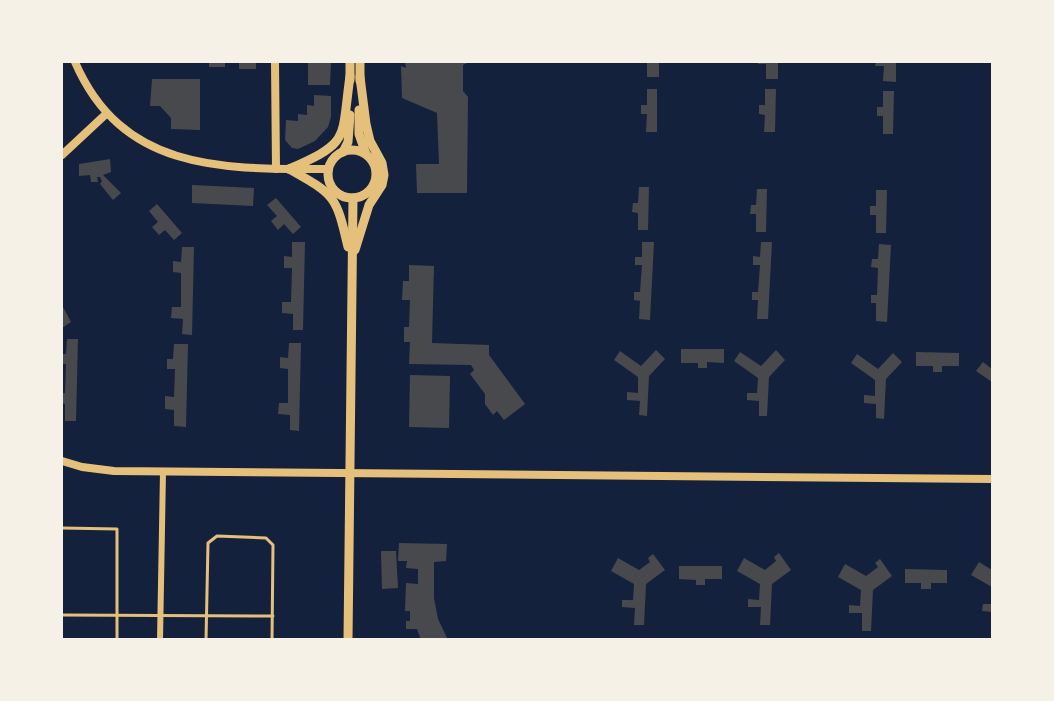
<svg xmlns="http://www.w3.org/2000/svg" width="1054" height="701" viewBox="0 0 1054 701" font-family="'Nunito Sans',sans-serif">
	<rect width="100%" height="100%" fill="#14213d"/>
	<g fill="#48494c">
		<rect x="209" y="62" width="16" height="5"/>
		<rect x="239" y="62" width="17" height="7"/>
		<path d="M308,62H331L330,85H308Z"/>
		<path d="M405,62H469L463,65V91L468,97L467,193H417L416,164H439L437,113L402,98L401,66L406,68Z"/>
		<rect x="647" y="62" width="12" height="15"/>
		<path d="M758,62H778V79H766V64H758Z"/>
		<path d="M876,62H896V82L883,81L884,66H875Z"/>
		<path d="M152,79H200V130L171,129V118L160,106H150Z"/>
		<path d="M647,89H657V132H646L647,114H641V105H647Z"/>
		<path d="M765,89H776L775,132H764L765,115L759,114V105H765Z"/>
		<path d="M883,91H894L893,134H883V116H877V107H883Z"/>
		<path d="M314,95L331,96V117L328,127L315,141L298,149L292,148L285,140L286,120L298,121V114L307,115V105L314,106Z"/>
		<path d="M110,159L111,172L103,175L121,193L113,200L100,184L102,181L100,177H97L98,182H91L90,175L79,176V164Z"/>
		<path d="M192,185L254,188L253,206L192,203Z"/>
		<path d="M639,187H649L648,230H638V213L632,212L633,203H638Z"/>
		<path d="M757,189H767L766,232H756V214H750L751,205H756Z"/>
		<path d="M876,190H887L886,233H876V215H870V206H876Z"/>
		<path d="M276,198L301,227L293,234L284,224L278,230L271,221L277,216L267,205Z"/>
		<path d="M157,204L182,233L174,240L165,230L159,235L152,227L158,222L149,211Z"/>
		<path d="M292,242H305L303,330H293V314L282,313V302H291L292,268H284V256L292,257Z"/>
		<path d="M642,242H654L650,320L639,319L640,301L634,300V292H640L642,265H635V257H642Z"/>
		<path d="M761,242H772L768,319H757L758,300H752V292H758L760,265H753V256L760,257Z"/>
		<path d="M879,244L891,245L887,322L876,321V303H871V295H877L878,268L871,267L872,259H878Z"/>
		<path d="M182,247H194L192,335L182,334L183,319L171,318L172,307H181V273L173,272V261L181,262Z"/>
		<path d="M409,265L434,266L432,343L489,345V355L525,404L504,420L497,411L493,415L485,404V394L470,374L474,370L471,365L409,364L410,342H404V327H409L410,300H402L403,281H409Z"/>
		<path d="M62,305L71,322L62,328Z"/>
		<path d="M67,339H78L76,421H65V404L62,403V393H65L66,364H62V354H66Z"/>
		<path d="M289,343H301L299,431L290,430V415L278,414L279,403H288V369L280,368V357L288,358Z"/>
		<path d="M174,344H188L186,427L174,426V410L165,409V396L174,397L175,369H167V359H173Z"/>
		<path d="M681,349H724V363L707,362V368H698V363H681Z"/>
		<path d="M656,350L665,359L649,376L647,416L639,415L640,401L627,400V392L638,393V377L614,360L620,351L641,366Z"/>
		<path d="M776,350L785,360L769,377L767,416H759V401L747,400V393H757L758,378L734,361L740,352L761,366Z"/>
		<path d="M916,352L959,353V366H942V372H933V366H916Z"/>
		<path d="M893,353L902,362L886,379L884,419L876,418V404L864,403V395L875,396V380L851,363L857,354L878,369Z"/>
		<path d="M983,362L992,369V382L976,371Z"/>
		<path d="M410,375L450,376L449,428L409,427Z"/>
		<path d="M399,543L447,544L446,561L434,562V598L438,619L448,640H421L417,629H406V621H410V611H405L406,583L418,584V569L406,568L407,561H398Z"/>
		<path d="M381,551H396L398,588L382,589Z"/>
		<path d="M779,553L791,570L772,584L770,625H760L761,607H748V599L759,600L760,584L737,571L744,558L765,570L776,561L774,557Z"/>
		<path d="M653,554L665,570L646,584L644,625H634L635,608L622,607V600H633L634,584L611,571L618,558L639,570L650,562L648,558Z"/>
		<path d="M880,559L892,576L873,590L871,631H862V613H849V605L860,606L861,590L838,577L845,564L866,576L878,567L875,563Z"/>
		<path d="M979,562L992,570V587L971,575Z"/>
		<path d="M679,566H722V579H705V585H696V580L679,579Z"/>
		<path d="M905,569L947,570V583H931V589H921V583H905Z"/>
		<path d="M983,604H992V612L982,611Z"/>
	</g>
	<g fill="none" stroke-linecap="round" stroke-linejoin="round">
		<g stroke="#e5c07b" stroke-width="3">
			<path d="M62,528L117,529V640"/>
			<path d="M62,615L273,616"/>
			<path d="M206,640L208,543L217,536L266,538L273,545L272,640"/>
		</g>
		<path stroke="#e5c07b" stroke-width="6" d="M160,640L163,472"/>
		<g stroke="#e5c07b" stroke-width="8">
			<path d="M75,62C123,173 225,169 329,169"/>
			<path d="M275,62L276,169"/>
			<path d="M62,155L106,114"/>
			<path d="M62,461L82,467L114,471L992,479"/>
		</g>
		<g stroke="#e5c07b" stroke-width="9">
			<path d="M350,62V80"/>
			<path d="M360,81V62"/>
			<path d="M359,110V134L366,154"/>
			<circle cx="352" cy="174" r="24"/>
			<path d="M343,152L348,142L350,115"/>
			<path d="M289,169C351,142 341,140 350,76"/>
			<path d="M289,169C335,195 336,195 348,247"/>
			<path d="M355,250L369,205L382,185L384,175L382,163L370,141L366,124L360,77"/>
			<path d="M348,640L353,198"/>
		</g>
	</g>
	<rect width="1054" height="701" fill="none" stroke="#f6f1e7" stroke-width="126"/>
</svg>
